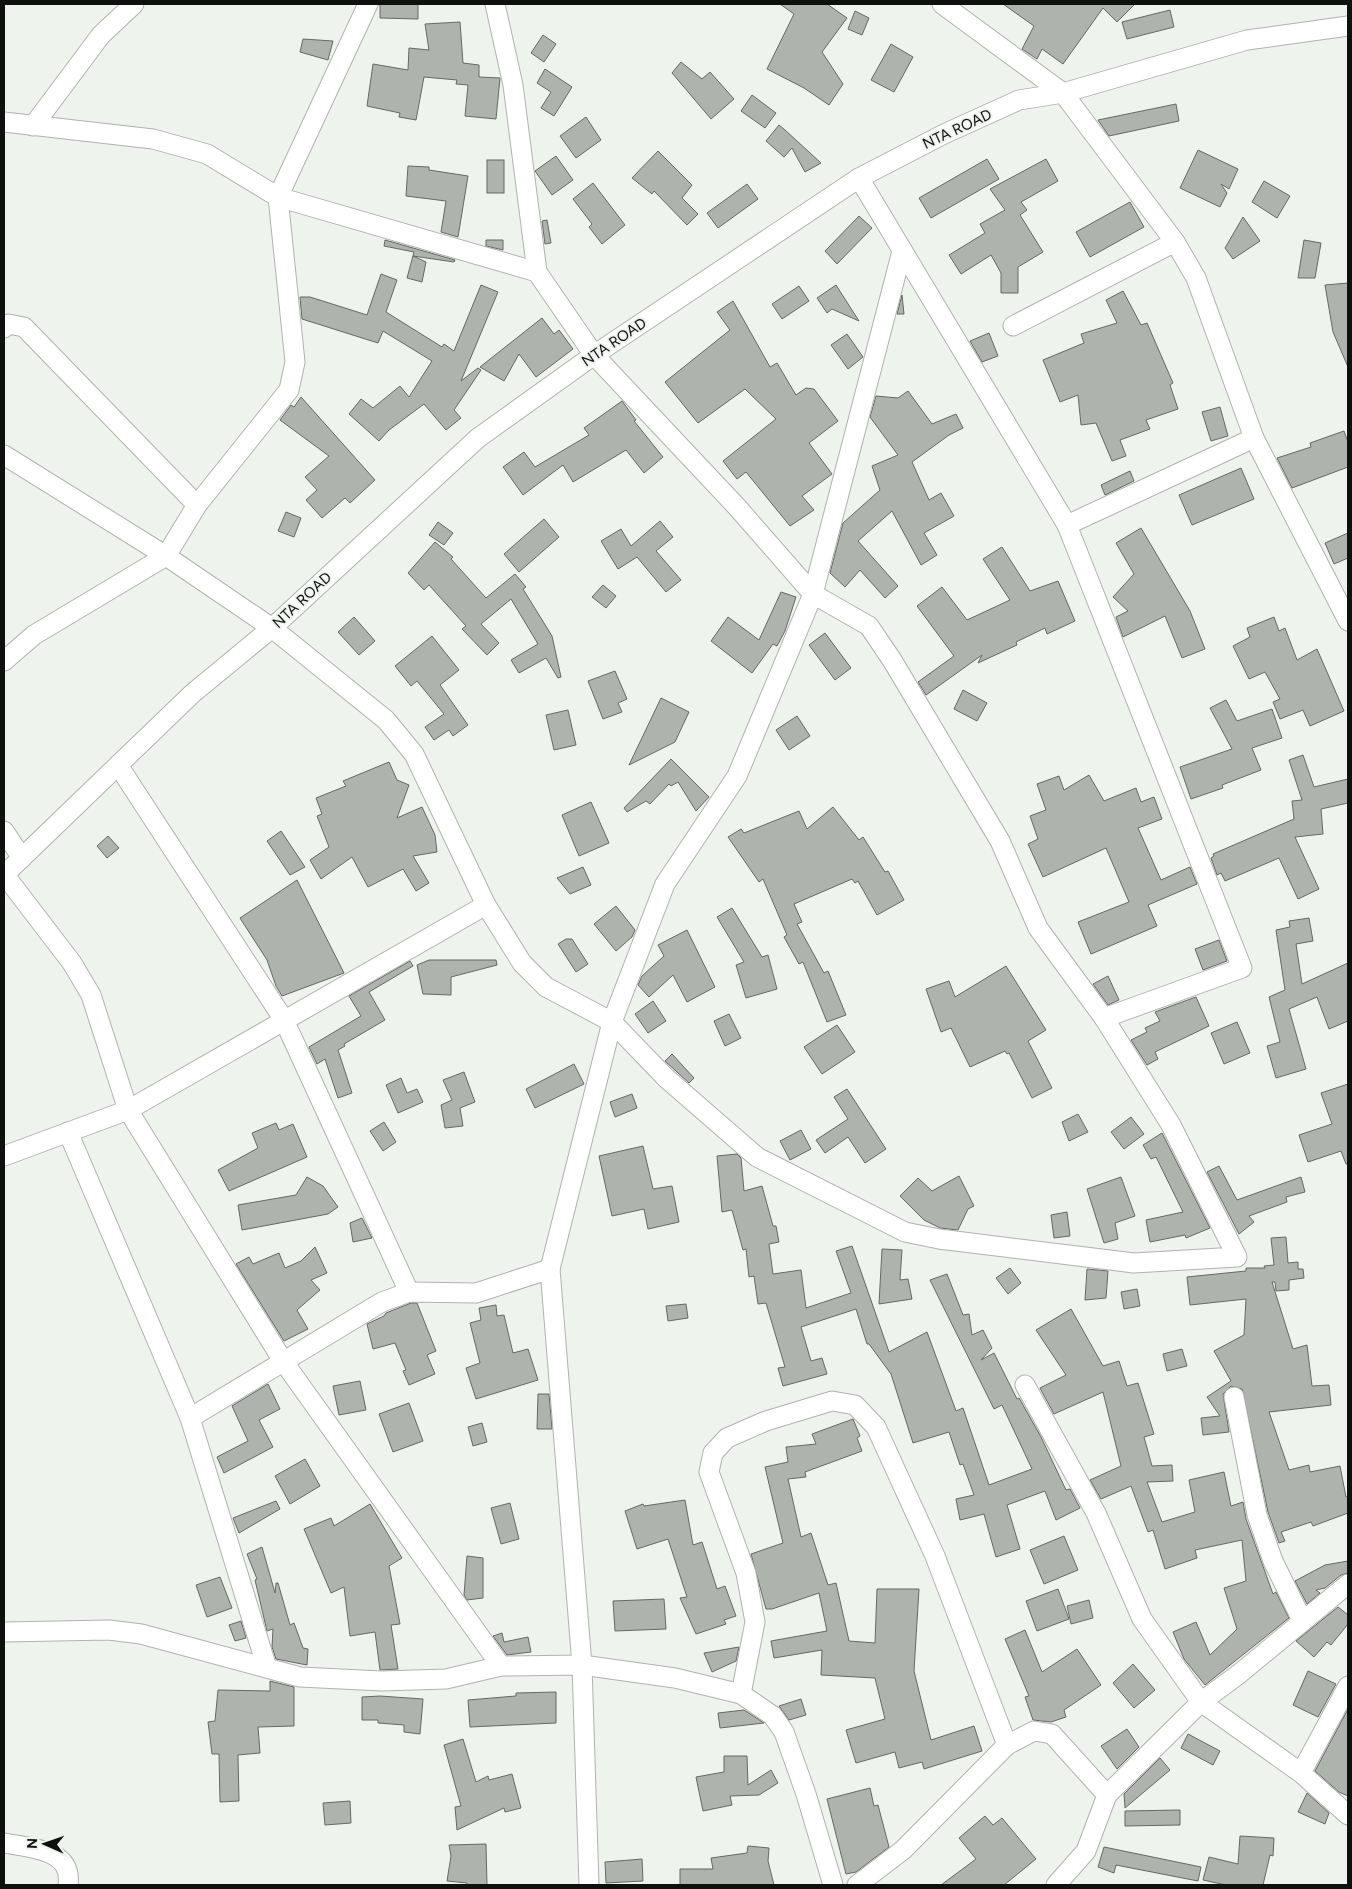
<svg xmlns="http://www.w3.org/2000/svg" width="1352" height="1889" viewBox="0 0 1352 1889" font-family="Figtree,sans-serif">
	<rect width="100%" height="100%" fill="#eff3ee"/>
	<g fill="#afb3ae" stroke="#656964">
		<path d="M380,4H418V19L380,18Z"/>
		<path d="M780,4H827L847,18L822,52L843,84L829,105L804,88L767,69L794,14Z"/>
		<path d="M1003,4H1135L1117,22L1103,8L1063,64L1042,49L1037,59L1022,49L1034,26Z"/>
		<path d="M1170,10L1174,27L1127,39L1122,22Z"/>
		<path d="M855,11L869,18L862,35L848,29Z"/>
		<path d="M460,22L463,63L479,65V77L500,78L496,119L465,116L468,85L456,84L457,80L424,77L416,120L399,117L400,113L367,106L373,64L408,70L409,48L429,50L425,24Z"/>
		<path d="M543,35L556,44L544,62L531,53Z"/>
		<path d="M303,39L333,41L328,60L300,52Z"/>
		<path d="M891,44L913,57L894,92L871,80Z"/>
		<path d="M681,62L702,79L710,72L734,99L711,119L672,73Z"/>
		<path d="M545,69L572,87L554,116L541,108L551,92L537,83Z"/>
		<path d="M752,95L776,113L765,128L741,111Z"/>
		<path d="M1176,104L1179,121L1109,136L1098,120Z"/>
		<path d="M586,117L601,140L576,158L560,136Z"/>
		<path d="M779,125L785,130L821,163L805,172L792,148L784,157L766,141Z"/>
		<path d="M1198,150L1238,169L1229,189L1221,184L1227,193L1220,207L1180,188Z"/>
		<path d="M658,151L692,185L682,198L698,214L687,225L654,191L652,194L632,178Z"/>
		<path d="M556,156L573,180L552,195L535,171Z"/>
		<path d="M987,159L999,179L931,218L919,198Z"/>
		<path d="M1046,159L1058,181L1021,202L1027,210L1020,215L1043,252L1018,267V293H1001V273L991,255L961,274L949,255L985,233L980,224L1005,210L990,189Z"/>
		<rect x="487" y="160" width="17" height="33"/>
		<path d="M408,166L429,167V170L468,176L458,237L441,232L446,201L406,196Z"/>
		<path d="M1264,181L1290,196L1277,218L1252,202Z"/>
		<path d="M593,183L625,225L602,244L589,227L592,224L573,199Z"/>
		<path d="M747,184L758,199L718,228L707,213Z"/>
		<path d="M1130,202L1144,227L1090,257L1076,232Z"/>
		<path d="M859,216L872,228L837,264L825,251Z"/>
		<path d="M1243,217L1260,241L1233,259L1225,248Z"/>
		<path d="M547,220L551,243L545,244L542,221Z"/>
		<path d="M385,240L455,260L454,262L413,256L426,262L422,282L407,278L414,252L384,246Z"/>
		<path d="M486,240H503V250L486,246Z"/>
		<path d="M1304,240L1321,243L1315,278H1298Z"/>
		<path d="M381,274L397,280L386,312L442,347L444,344L454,351L481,285L498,292L461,381L478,368L481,370L454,410L461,418L446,430L424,404L389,430L379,441L349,414L361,399L373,408L400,386L409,397L432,361L383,331L378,343L302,319L300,297H310L367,315Z"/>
		<path d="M1348,283V367L1333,332L1325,285Z"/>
		<path d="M836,285L859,321L832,309L827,313L817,298Z"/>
		<path d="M799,286L809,301L782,319L772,304Z"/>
		<path d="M1123,291L1141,325L1147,323L1173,383L1170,385L1178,409L1146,420L1150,429L1120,440L1126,456L1112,461L1096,423L1081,425L1078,395L1060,402L1043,360L1084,343L1081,334L1117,323L1106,300Z"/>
		<path d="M902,295L904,314H897Z"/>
		<path d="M733,301L770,367L777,363L796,395L806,388L814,389L838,421L809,443L832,474L802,496L814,510L790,526L746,472L737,479L723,461L776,419L745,389L698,423L665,382L730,330L717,312Z"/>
		<path d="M542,318L554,334L559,330L573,349L536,377L519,354L504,381L480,367Z"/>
		<path d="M989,333L998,356L982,362L970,341Z"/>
		<path d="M847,334L863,357L848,369L831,345Z"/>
		<path d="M908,391L932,424L956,414L963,428L949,435L912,462L929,500L941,493L954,516L924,533L937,555L921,565L892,511L858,541L898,586L885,598L860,570L845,587L830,573L843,523L880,490L872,466L898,455L870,417L876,396L898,398Z"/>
		<path d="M301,397L375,480L350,503L345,498L322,518L306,500L317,490L305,477L329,456L280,420L291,405L294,407Z"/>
		<path d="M622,401L636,420L634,421L663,457L644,473L626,450L573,482L563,465L523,495L503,467L524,452L535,467L589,435L584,428Z"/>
		<path d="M1220,407L1228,436L1211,441L1202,412Z"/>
		<path d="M1344,431L1348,442V467L1292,488L1277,458L1311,447L1310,443Z"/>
		<path d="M1241,468L1254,499L1192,525L1179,495Z"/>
		<path d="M1130,471L1134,481L1105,495L1101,485Z"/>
		<path d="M286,512L301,518L294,537L278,531Z"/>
		<path d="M544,519L559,537L519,572L504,554Z"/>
		<path d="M660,521L673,537L656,551L681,580L666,592L637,557L618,569L601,541L621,529L631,546Z"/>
		<path d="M438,522L453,533L444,545L429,535Z"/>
		<path d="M1141,528L1190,611L1205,649L1182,658L1165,616L1123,637L1116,617L1128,611L1113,597L1134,574L1116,543Z"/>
		<path d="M1348,533V558L1334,564L1325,543Z"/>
		<path d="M435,542L453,557L451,559L486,598L515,574L526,587L523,589L552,636L561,677L558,678L546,658L519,673L511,660L538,644L511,599L481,624L499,643L487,655L462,629L466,626L429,585L424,590L408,573Z"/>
		<path d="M1002,547L1030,591L1058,581L1075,621L1047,634L1045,628L1016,642L1017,645L978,663L982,655L926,695L918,682L954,656L917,606L942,587L967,620L1010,600L983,559Z"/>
		<path d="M603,585L616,596L606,608L592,597Z"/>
		<path d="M781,592L796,597L785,631L777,646L773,644L752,673L711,641L728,617L759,640Z"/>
		<path d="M354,617L375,641L359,655L338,632Z"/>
		<path d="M1274,617L1279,631L1285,628L1297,660L1317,649L1344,711L1310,726L1303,710L1280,719L1273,702L1280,699L1265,672L1249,679L1233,646L1250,637L1247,628Z"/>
		<path d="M825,633L851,668L835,680L809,645Z"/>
		<path d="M432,636L459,670L440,685L468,725L453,736L449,730L434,740L425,727L444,714L417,681L411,686L395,666Z"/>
		<path d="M615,671L627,699L618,703L622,712L603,719L588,681Z"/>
		<path d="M963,690L987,703L977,721L954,709Z"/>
		<path d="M661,698L689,712L675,742L629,765Z"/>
		<path d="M1226,700L1237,721L1272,709L1282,738L1252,748L1261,770L1222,785L1223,788L1191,799L1180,767L1232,749L1210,708Z"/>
		<path d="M568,710L576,745L554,750L546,715Z"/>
		<path d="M797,716L810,736L789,750L776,730Z"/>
		<path d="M1303,755L1314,787L1348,779V803L1321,809L1323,834L1295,837L1319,889L1298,899L1279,858L1225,881L1221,873L1217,875L1211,858L1214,856L1213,854L1294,819L1292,801L1302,800L1289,760Z"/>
		<path d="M671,759L709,797L696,811L678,782L671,786L669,784L650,804L646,801L627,812L624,808Z"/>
		<path d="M389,762L397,780L409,785L397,818L422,807L435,835L437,852L413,856L429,883L416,891L403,869L368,887L352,857L321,879L310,860L329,847L317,816L322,814L316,798L346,786L343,781Z"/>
		<path d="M1089,775L1104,801L1136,788L1141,802L1154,797L1162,819L1138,828L1161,880L1190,867L1197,884L1148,905L1157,926L1091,954L1078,922L1129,902L1106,848L1043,877L1028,844L1038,839L1030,816L1046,810L1037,784L1059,776L1064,790Z"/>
		<path d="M591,802L609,843L579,856L562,815Z"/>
		<path d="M833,807L859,840L863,837L885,872L888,871L904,900L877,915L858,881L855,883L852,879L794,904L802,922L797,924L824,973L828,971L846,1015L827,1022L803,962L799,964L784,937L787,935L763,879L759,882L728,837L741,829L744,833L799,811L807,829Z"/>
		<path d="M281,831L305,867L290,875L267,841Z"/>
		<path d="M108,836L119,848L107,858L97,846Z"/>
		<path d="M583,867L591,885L570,894L557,878Z"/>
		<path d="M297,880L344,973L282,996L276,986L267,960L240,918Z"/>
		<path d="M616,906L635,930L632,937L616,951L594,924Z"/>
		<path d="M732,908L762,957L768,955L777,989L746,998L736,965L744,962L717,917Z"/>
		<path d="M1309,918L1313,941L1296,944L1302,984L1348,963V1021L1329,1029L1317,997L1289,1009L1306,1069L1276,1078L1267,1046L1280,1042L1269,997L1285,990L1276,930L1290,927L1289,921Z"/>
		<path d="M687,930L715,987L687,1002L673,975L649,997L638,985L642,976L664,956L658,945Z"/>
		<path d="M566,939H572L588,964L576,972L558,944Z"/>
		<path d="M1219,940L1227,961L1203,970L1195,949Z"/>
		<path d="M429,960H496L497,965L451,977V995L423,994L417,965Z"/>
		<path d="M410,961L413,966L369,992L385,1020L344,1044L345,1046L338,1050L352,1093L338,1098L325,1059L317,1064L309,1047L361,1016L349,996Z"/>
		<path d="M1006,966L1046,1030L1028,1041L1052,1088L1032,1098L1009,1053L1007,1054L1005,1051L970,1067L951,1028L941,1032L926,989L949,981L955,997Z"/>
		<path d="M1108,976L1119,1000L1108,1005L1093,984Z"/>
		<path d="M1196,997L1209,1026L1155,1052L1158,1059L1147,1065L1131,1040L1147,1032L1145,1028L1160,1021L1155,1012Z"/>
		<path d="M653,1001L666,1021L648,1033L635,1014Z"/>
		<path d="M729,1014L741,1038L725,1046L714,1021Z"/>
		<path d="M1237,1022L1250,1053L1224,1064L1211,1033Z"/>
		<path d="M837,1025L855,1052L822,1074L804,1047Z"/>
		<path d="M672,1054L694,1078L689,1083L665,1061Z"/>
		<path d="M574,1064L584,1084L535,1108L526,1089Z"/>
		<path d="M464,1072L475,1102L460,1108L463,1126L445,1128L441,1105L452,1100L443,1080Z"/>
		<path d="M401,1078L407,1093L417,1089L423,1102L398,1113L386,1085Z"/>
		<path d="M1348,1084V1164H1346L1341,1151L1308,1162L1299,1135L1332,1124L1321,1093Z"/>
		<path d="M847,1089L886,1149L865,1163L848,1137L825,1153L816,1140L848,1119L834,1097Z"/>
		<path d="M632,1094L637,1108L615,1117L610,1102Z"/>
		<path d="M1078,1114L1088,1132L1069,1141L1062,1122Z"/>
		<path d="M1131,1117L1144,1134L1124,1149L1111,1132Z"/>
		<path d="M384,1122L396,1142L383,1151L370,1131Z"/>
		<path d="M276,1123L279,1130L293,1124L307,1157L229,1191L218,1170L258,1148L252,1133Z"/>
		<path d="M801,1130L811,1149L790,1160L780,1141Z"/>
		<path d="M1162,1133L1210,1228L1186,1238L1185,1235L1150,1242L1146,1220L1183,1212L1156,1157L1151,1159L1143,1145Z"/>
		<path d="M643,1146L653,1189L672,1186L679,1222L648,1229L644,1209L612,1216L599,1156Z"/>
		<path d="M737,1154L741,1158L744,1191L762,1186L773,1226H776L779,1242L769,1244L773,1274L801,1270L806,1308L851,1293L836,1251L852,1246L889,1352L927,1332L956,1411L963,1408L989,1485L1032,1469L1002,1405L994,1409L930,1280L947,1274L963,1315L969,1314L972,1335L983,1330L992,1348L981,1360L994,1353L1017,1399L1019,1398L1041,1437L1066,1490L1070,1489L1080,1508L1056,1520L1045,1491L1007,1505L1020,1549L996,1557L984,1514L960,1520L956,1499L974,1495L963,1464L960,1465L949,1432L913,1443L891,1374L869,1344H867L856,1309L801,1327L811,1361L822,1358L827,1374L783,1386L778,1368L785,1367L766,1303L758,1304L754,1276L749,1277L746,1249L743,1250L732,1210L722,1212L717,1156Z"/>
		<path d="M1219,1166L1237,1200L1301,1177L1305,1192L1286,1197L1287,1202L1249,1216L1254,1222L1239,1234L1207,1172Z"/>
		<path d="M959,1176L974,1206L968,1209L958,1230L940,1228L924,1220L900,1196L918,1178L932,1191Z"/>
		<path d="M307,1177L323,1186L338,1207L328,1214L242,1230L238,1205L296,1195Z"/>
		<path d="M1121,1177L1135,1216L1115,1223L1118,1239L1104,1243L1087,1189Z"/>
		<path d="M1067,1212L1070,1236L1054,1238L1051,1215Z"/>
		<path d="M362,1218L372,1238L353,1242L350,1223Z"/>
		<path d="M1286,1237L1288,1263L1298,1262V1269H1303L1304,1278L1289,1280V1290L1276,1291L1275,1282H1272L1293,1349L1307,1345L1312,1386L1329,1385L1331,1405L1269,1412L1289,1470L1309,1465L1310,1472L1340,1466L1346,1497L1348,1496V1513L1313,1526L1311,1522L1281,1532L1285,1541L1279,1543L1268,1512L1242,1389L1231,1386L1223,1394L1229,1432L1203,1435L1201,1418L1220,1416L1207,1397L1231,1381L1214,1351L1244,1335L1246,1299L1190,1305L1187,1277L1246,1271V1268H1265L1264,1266L1274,1265L1271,1238Z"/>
		<path d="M315,1247L327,1273L311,1280L320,1290L297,1310L308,1329L284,1341L236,1264L249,1257L253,1264L279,1253L285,1268L301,1261Z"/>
		<path d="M882,1249L902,1250L900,1280L908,1279L912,1299L879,1304Z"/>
		<path d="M1010,1268L1021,1283L1008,1294L996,1278Z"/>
		<path d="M1087,1269L1108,1271L1106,1298L1085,1300Z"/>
		<path d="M1137,1289L1140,1306L1124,1309L1121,1292Z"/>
		<path d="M411,1303H417L436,1351L427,1355L435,1374L409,1385L403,1371L406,1370L395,1343L373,1349L367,1324L384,1316L386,1313Z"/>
		<path d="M686,1304L688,1318L668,1321L666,1306Z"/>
		<path d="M496,1305L497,1316L504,1315L513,1353L528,1349L538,1380L476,1399L466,1368L480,1363L470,1323L481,1320L479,1308Z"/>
		<path d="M1071,1309L1103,1366L1119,1361L1127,1386L1138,1383L1154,1434L1144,1437L1152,1466L1172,1465L1173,1481L1147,1482L1162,1522L1195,1512L1189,1480L1224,1472L1231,1506L1243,1502L1246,1519L1273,1594L1276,1592L1289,1618L1205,1685L1184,1659L1173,1632L1196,1622L1210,1655L1237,1629L1224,1588L1246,1581L1242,1540L1195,1550L1197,1558L1165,1569L1153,1530L1148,1532L1131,1486L1101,1499L1090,1480L1121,1466L1103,1392L1054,1414L1040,1388L1066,1375L1036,1330Z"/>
		<path d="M1182,1349L1187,1366L1167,1371L1163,1354Z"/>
		<path d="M360,1381L366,1410L339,1415L333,1386Z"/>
		<path d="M268,1384L280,1409L259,1420L273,1447L224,1473L217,1457L248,1441L232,1406Z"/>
		<path d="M538,1394H549L552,1429H537Z"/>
		<path d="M409,1403L423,1441L393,1452L379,1414Z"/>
		<path d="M853,1419L860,1436L857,1438L862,1451L805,1472L806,1477L788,1479L801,1537L811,1533L828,1585L836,1583L849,1641L875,1643L877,1589H919L914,1671L931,1740L974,1726L982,1751L924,1769L922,1762L899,1768L895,1752L856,1763L846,1730L885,1719L875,1678L821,1675L822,1650L774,1658L771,1641L827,1631L819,1593L772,1609H766L751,1554L783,1543L765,1467L788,1462L786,1447L816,1444L812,1434Z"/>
		<path d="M482,1423L487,1442L473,1446L468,1427Z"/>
		<path d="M305,1459L320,1486L290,1504L275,1476Z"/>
		<path d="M685,1500L693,1545L702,1542L717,1589L725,1586L736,1616L724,1620L726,1624L696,1634L680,1598L687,1597L668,1539L637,1549L625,1511L643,1504L644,1506Z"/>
		<path d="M276,1501L280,1509L239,1533L233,1518Z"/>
		<path d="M510,1503L519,1539L501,1544L491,1508Z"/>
		<path d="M370,1504L402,1558L389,1566L400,1624L391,1625L398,1669L380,1670L375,1632L350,1636L344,1587L331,1593L304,1529L331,1518L334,1526Z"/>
		<path d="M1064,1536L1078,1570L1044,1584L1030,1550Z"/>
		<path d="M262,1547L275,1593L276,1583H278L290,1625L294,1623L303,1648L308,1649L307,1665L276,1659L272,1647L273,1629L267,1631L255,1580L257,1579L247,1554Z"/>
		<path d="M467,1556L483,1558V1598L467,1600L464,1595Z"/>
		<path d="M1348,1561V1573L1341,1575L1325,1588L1316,1590L1320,1593L1307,1604L1295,1581L1325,1565Z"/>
		<path d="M220,1577L232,1608L207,1617L196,1585Z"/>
		<path d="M1058,1589L1069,1619L1037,1631L1026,1601Z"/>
		<path d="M664,1599L666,1629L615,1631L613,1601Z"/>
		<path d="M1089,1600L1093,1618L1071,1624L1067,1606Z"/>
		<path d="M1338,1607L1348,1615V1624L1331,1645L1327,1642L1314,1657L1296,1641Z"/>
		<path d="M241,1621L246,1638L235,1641L229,1625Z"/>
		<path d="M1025,1630L1042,1672L1077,1649L1101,1685L1064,1710L1066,1717L1051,1722L1033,1720L1025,1697L1029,1696L1005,1639Z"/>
		<path d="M502,1633L504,1642L528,1637L531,1652L507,1655L493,1636Z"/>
		<path d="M739,1647L736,1661L712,1672L704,1653Z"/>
		<path d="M1133,1664L1155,1690L1134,1708L1113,1683Z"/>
		<path d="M1308,1671L1336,1684L1318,1717L1293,1705Z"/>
		<path d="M270,1681L294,1687V1726L258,1727L260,1753L238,1755L239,1801L220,1802L219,1754H212L208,1722L215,1721L218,1690L270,1691Z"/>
		<path d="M556,1692V1723L470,1727L468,1700L516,1696V1693Z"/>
		<path d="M380,1696L423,1699L420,1734L404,1732V1725L378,1723V1720H362V1697Z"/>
		<path d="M801,1699L806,1715L789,1720L779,1706Z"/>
		<path d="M1348,1709V1796L1339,1792L1315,1771Z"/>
		<path d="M744,1710L764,1723L720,1728L718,1713Z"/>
		<path d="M1127,1729L1139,1747L1117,1769L1101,1746Z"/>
		<path d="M1188,1734L1220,1751L1213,1765L1181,1748Z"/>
		<path d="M463,1739L476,1782L488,1776L489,1780L512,1774L521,1808L505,1812L504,1808L457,1830L455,1807L461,1806L444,1745Z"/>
		<path d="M724,1756H747L748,1785L771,1770L778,1783L759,1795L730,1796L732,1805L703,1811L696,1777L724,1772Z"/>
		<path d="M1160,1758L1170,1770L1125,1808L1124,1794Z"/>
		<path d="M870,1788L874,1806L878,1805L889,1847L856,1872L846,1874L827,1799Z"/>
		<path d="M1307,1793L1329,1813L1325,1824L1298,1812Z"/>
		<path d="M350,1801L351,1823L325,1825L323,1803Z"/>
		<path d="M1180,1810V1825L1125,1826V1811Z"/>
		<path d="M985,1816L993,1825L1002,1818L1036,1859L1004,1885H941L976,1859L959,1838Z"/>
		<path d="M1240,1836L1274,1838L1273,1856L1270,1855L1263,1885H1226L1203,1880L1209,1857L1238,1864Z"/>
		<path d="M486,1844L487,1885H467V1883L447,1881L451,1856L449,1845Z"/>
		<path d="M748,1846L769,1848L768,1861L774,1885H680V1869H713L711,1858L747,1853Z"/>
		<path d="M1104,1847L1201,1867L1198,1881L1116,1865L1114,1873L1098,1867Z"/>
		<path d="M642,1859L643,1881L606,1883L605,1862Z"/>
	</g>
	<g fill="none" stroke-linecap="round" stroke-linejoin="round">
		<g stroke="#afb3ae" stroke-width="21">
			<g id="minor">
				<path d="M942,4L1063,93L1175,242L1196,278L1254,438L1348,621"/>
				<path d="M4,122L153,139L207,154L278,197L537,272"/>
				<path d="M33,126L101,35L134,4"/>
				<path d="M859,178L1067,525L1242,968L1104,1018"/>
				<path d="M1013,326L1175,242"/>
				<path d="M4,328L8,324L24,327L197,505"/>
				<path d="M4,455L166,556L272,628L386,720L414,754L486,905L522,963L546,987L612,1022L666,1078L757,1157L905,1232L939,1239L1134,1263L1237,1257L1171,1125L1104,1018L1038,928L1000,841L892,660L869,626L813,594L737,507L594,355L537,272L513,85L495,4"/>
				<path d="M1067,525L1254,438"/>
				<path d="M4,661L34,635L166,556L197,505L289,390L295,362L278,197L368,4"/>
				<path d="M118,765L284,1020L409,1292"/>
				<path d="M4,831L22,858"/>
				<path d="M4,874L72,963L91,995L128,1110L283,1361L501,1666"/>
				<path d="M4,875L193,693L272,628L478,438L594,355L859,178L944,134L1019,100L1063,93L1247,40L1348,26"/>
				<path d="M68,1132L190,1418L267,1668"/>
				<path d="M4,1156L128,1110L486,905"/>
				<path d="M1025,1385L1096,1513L1142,1619L1201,1702L1301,1773L1348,1815"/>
				<path d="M1234,1397L1257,1515L1273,1561L1302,1620"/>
				<path d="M190,1418L382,1302L409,1292L476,1293L550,1269"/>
				<path d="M4,1632L109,1630L141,1634L300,1677L382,1681L446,1679L501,1666L582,1665L675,1678L741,1694L773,1716L784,1732L806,1794L833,1885"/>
				<path d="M741,1694L755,1622L746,1573L709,1472L713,1453L727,1438L766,1421L832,1401L855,1405L876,1427L935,1556L1007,1745"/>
				<path d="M1301,1773L1348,1686"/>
				<path d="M4,1843C30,1848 73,1849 68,1885"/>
				<path d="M589,1885L582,1665L550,1269L612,1022L665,884L737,776L813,594L902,251"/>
				<path d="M857,1885L903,1850L1007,1745L1034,1731L1052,1734L1107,1795"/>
				<path d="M1056,1885L1086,1851L1107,1795L1201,1702L1239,1674L1348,1584"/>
			</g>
		</g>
		<use href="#minor" stroke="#fff" stroke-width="19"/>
	</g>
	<g text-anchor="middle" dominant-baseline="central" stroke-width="4" stroke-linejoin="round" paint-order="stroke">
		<g font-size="15" fill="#0f110f" stroke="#eff3ee">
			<text transform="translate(957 129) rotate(-25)">NTA ROAD</text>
			<text transform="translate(614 342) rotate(-34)">NTA ROAD</text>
			<text transform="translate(302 600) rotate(-43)">NTA ROAD</text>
		</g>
	</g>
	<rect width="1352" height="1889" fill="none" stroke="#0f110f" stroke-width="10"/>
	<g transform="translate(45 1844) rotate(272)" stroke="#eff3ee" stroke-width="4" paint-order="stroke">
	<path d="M0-4L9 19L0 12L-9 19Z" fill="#0f110f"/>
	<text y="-8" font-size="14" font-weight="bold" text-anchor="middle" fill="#0f110f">N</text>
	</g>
</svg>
